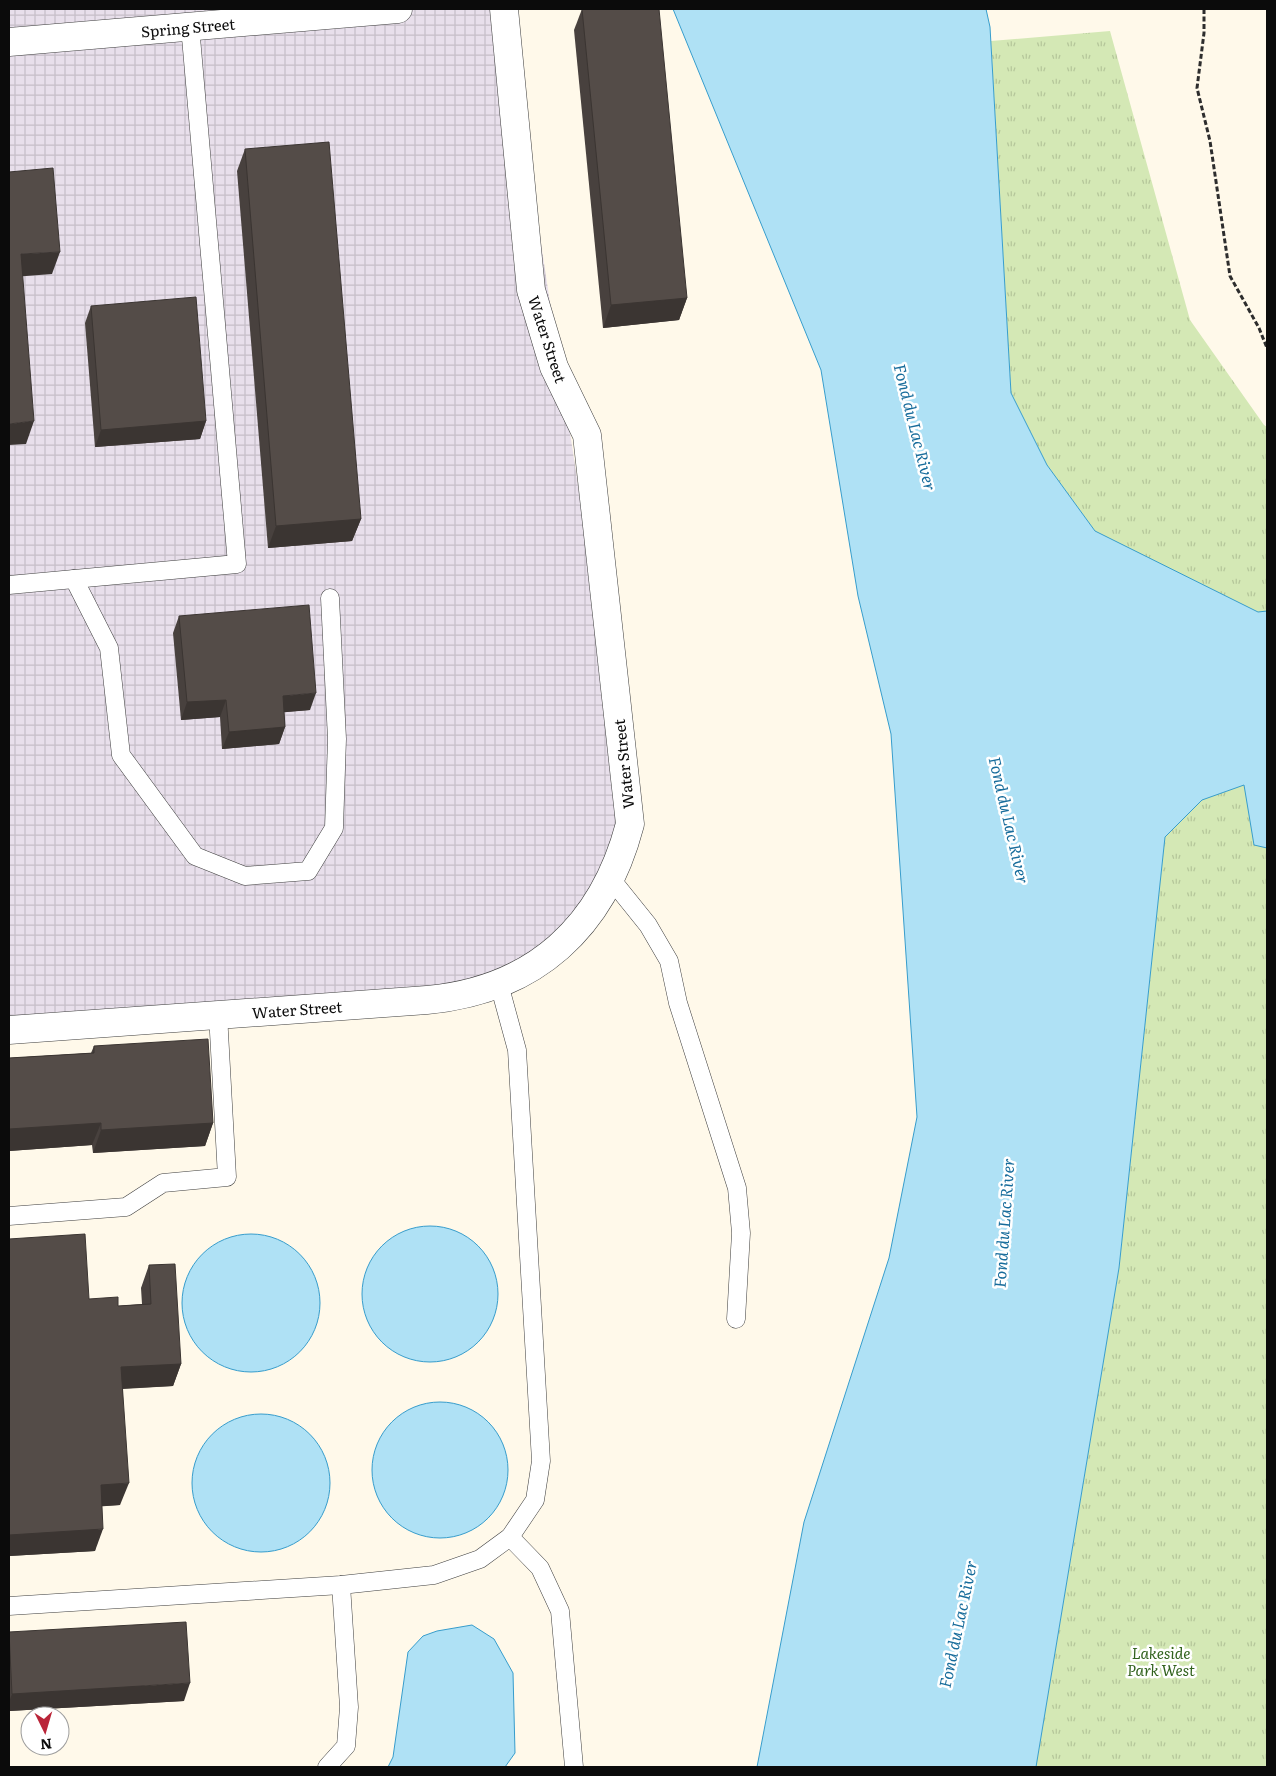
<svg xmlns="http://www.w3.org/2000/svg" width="1276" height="1776" viewBox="0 0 1276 1776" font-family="Literata,serif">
	<defs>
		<pattern id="industrial-grid" width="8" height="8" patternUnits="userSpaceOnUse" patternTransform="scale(1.25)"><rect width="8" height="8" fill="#e8dfeb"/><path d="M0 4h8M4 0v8" fill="none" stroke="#c6bec8"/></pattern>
		<pattern id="park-tufts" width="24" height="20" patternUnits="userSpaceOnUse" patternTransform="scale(1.25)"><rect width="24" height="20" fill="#d4e8b5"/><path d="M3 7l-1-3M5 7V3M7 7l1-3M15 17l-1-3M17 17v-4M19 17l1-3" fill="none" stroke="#b5c69a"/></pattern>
	</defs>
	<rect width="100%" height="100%" fill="#fff9ea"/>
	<path fill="url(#industrial-grid)" d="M9,9H505L630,824L607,886L499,984L9,1030Z"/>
	<path fill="url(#park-tufts)" d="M1110,31L1190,320L1264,425L1267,427V1767H1036L1119,1268L1165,836L1095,531L1047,465L1011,393L991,41Z"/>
	<g fill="#afe1f5" stroke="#379dcc">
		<path d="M673,9H986L990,27L1011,393L1047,465L1095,531L1258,612L1267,611V848L1254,845L1244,785L1202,800L1165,837L1119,1268L1036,1767H757L804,1522L889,1258L917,1117L891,734L858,596L821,370Z"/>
		<circle cx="430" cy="1294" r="68"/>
		<circle cx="251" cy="1303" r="69"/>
		<circle cx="440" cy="1470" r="68"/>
		<circle cx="261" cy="1483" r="69"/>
		<path d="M472,1625L494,1639L513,1673L515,1753L505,1767H388L393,1757L408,1652L423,1636L437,1631Z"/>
	</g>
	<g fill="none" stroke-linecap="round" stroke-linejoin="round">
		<g stroke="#3e3e3e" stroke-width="19">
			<g id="service">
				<path d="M74,579L109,648L121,755L195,856L245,876L308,871L334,828L337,739L330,598"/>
				<path d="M9,585L237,564L190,26"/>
				<path d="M611,879L648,925L669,961L678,1003L737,1188L741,1233L736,1319"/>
				<path d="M9,1216L126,1207L163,1183L227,1177L218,1014"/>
				<path d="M510,1537L540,1568L560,1611L574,1767"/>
				<path d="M9,1606L341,1585L434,1575L480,1559L510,1537L535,1500L541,1461L517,1050L499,984"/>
				<path d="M327,1767L346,1746L349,1707L341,1585"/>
			</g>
		</g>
		<g stroke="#3e3e3e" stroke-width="29">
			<g id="minor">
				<path d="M9,42L398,9"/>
				<path d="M9,1030L427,1000C535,990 603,927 630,824L587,435L554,367L531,290L504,9"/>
			</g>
		</g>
		<path stroke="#2d2d2d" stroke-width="3" stroke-dasharray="5 2.5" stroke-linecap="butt" d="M1204,9V33L1197,88L1210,141L1230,276L1259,328L1267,348"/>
		<use href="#service" stroke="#fff" stroke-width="18"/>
		<use href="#minor" stroke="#fff" stroke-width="28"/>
	</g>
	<g fill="#48413e">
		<path d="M582,9L687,298L679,320L603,328L574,30Z"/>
		<path d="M245,149L361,519L352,541L268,548L237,171Z"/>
		<path d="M91,306L206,421L200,439L95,447L85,323Z"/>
		<path d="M179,616L310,710L284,712L285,727L279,744L222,749L220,717L181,720L173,633Z"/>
		<path d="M94,1046L213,1123L205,1146L93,1153L92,1145L9,1151V1058L91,1053Z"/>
		<path d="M9,1239L89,1299L118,1306L142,1304L141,1288L149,1265L181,1364L173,1386L123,1389L120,1505L102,1506L95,1551L9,1556Z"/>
		<path d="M9,1632L184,1701L9,1711Z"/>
	</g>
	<g fill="#3b3532">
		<path d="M60,252L52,274L13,277L21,254Z"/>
		<path d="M687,298L679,320L603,328L611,305Z"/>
		<path d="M34,421L26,444L9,445V424Z"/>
		<path d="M206,421L200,439L95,447L101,430Z"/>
		<path d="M361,519L352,541L268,548L276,526Z"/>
		<path d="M316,693L310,710L276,713L283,696Z"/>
		<path d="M226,700L220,717L181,720L187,702Z"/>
		<path d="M285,727L279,744L222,749L229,732Z"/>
		<path d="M101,1123L92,1145L9,1151V1129Z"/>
		<path d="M213,1123L205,1146L93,1153L101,1130Z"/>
		<path d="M181,1364L173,1386L113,1389L121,1367Z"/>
		<path d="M129,1483L120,1505L93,1507L101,1485Z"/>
		<path d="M103,1529L95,1551L9,1556V1535Z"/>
		<path d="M190,1683L184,1701L9,1711V1702L12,1694Z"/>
	</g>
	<g fill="#544c48" stroke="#3b3532">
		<path d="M582,9H659L687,298L611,305Z"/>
		<path d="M329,142L361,519L276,526L245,149Z"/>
		<path d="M53,168L60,252L21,254L34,421L9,424V172Z"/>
		<path d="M196,297L206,421L101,430L91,306Z"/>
		<path d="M309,605L316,693L283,696L285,727L229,732L226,700L187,702L179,616Z"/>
		<path d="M208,1039L213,1123L101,1130V1123L9,1129V1058L94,1053V1046Z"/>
		<path d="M85,1234L89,1299L118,1297V1306L151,1304L149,1265L175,1264L181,1364L121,1367L129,1483L101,1485L103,1529L9,1535V1239Z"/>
		<path d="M186,1622L190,1683L12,1694L9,1632Z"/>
	</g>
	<g text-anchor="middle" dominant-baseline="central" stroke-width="5" stroke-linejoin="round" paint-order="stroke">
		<g font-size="15" fill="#0b0b0b" stroke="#fff">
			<text transform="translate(188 27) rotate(-5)">Spring Street</text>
			<text transform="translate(548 339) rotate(72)">Water Street</text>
			<text transform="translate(623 764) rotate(-96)">Water Street</text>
			<text transform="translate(297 1009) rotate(-4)">Water Street</text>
		</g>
		<g font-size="15" font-style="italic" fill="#31621d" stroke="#fff">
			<text x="1161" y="1652">Lakeside<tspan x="1161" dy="17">Park West</tspan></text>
		</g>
		<g font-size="16" font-style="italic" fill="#176c9b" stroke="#fff">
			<text transform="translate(916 427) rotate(76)">Fond du Lac River</text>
			<text transform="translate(1010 820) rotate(77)">Fond du Lac River</text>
			<text transform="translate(1003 1223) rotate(-86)">Fond du Lac River</text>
			<text transform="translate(957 1624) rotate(-78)">Fond du Lac River</text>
		</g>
	</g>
	<rect width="1276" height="1776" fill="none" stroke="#0b0b0b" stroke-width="20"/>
	<g transform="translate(45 1731) rotate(175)"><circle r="24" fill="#ffffff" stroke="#9d9d9d"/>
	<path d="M0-4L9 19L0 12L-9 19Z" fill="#ba2539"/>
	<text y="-8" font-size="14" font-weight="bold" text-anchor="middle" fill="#0b0b0b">N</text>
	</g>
</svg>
